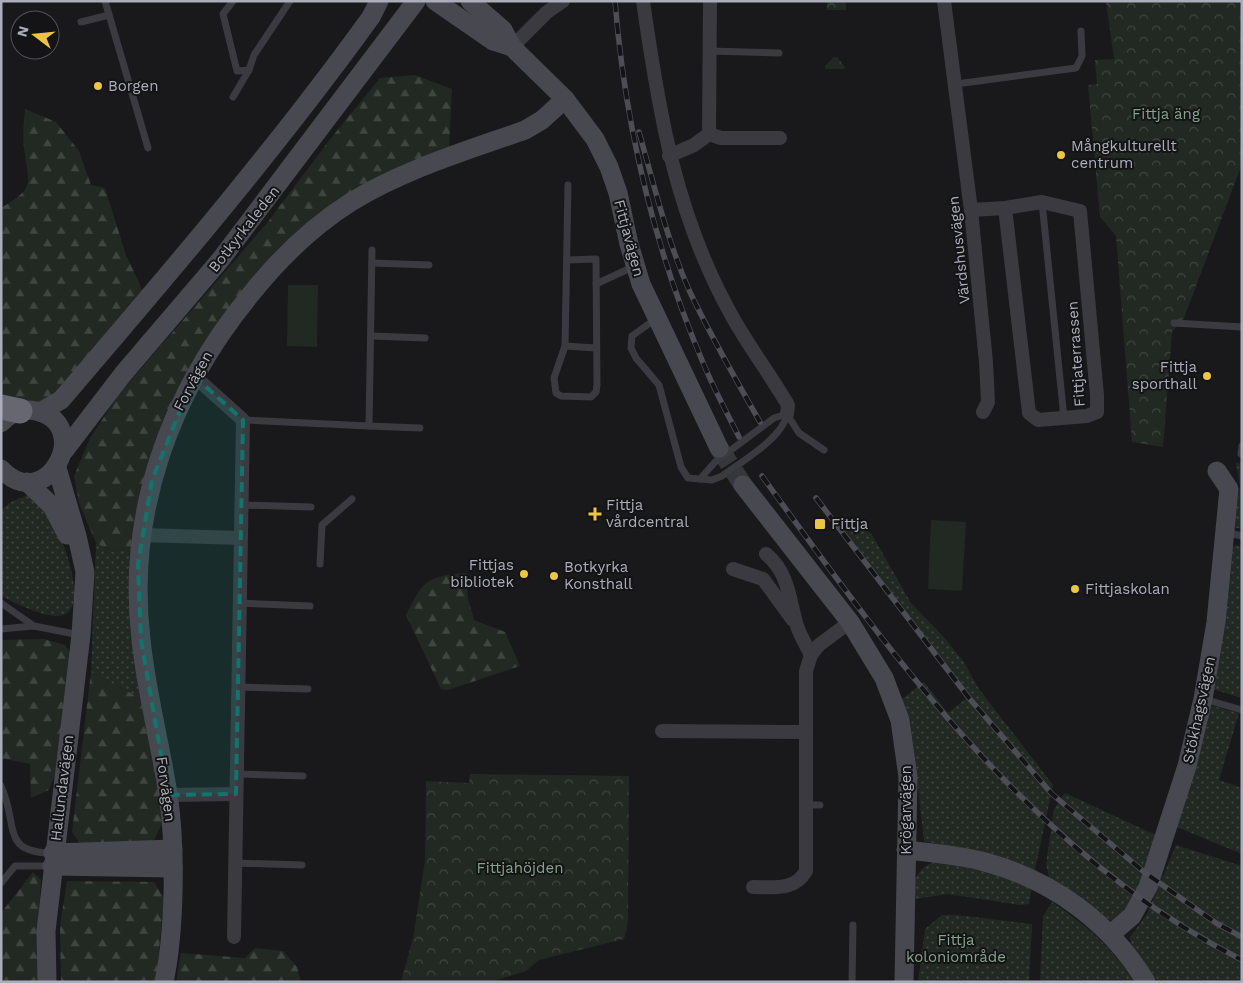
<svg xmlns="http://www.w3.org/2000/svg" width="1243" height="983" viewBox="0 0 1243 983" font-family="'Work Sans',sans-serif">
	<defs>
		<pattern id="grass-dots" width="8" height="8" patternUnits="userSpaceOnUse" patternTransform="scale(1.25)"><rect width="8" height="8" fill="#212922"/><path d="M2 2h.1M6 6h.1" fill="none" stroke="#3f4640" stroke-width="1.8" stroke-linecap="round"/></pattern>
		<pattern id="forest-firs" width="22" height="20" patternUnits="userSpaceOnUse" patternTransform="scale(1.25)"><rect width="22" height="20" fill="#212922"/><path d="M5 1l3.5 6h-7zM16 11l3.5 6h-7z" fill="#3f4640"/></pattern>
		<pattern id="park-crowns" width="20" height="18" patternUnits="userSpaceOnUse" patternTransform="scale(1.25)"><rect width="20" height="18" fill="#212922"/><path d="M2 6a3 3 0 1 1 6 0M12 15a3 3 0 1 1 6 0" fill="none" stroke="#3f4640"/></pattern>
	</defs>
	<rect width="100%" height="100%" fill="#19191b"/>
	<g fill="url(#grass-dots)">
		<path d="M1236,463H1242V529L1233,527L1240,486Z"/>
		<path d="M27,495L38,499C45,509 52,520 58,531C66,548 92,619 55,616C36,614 18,604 1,596V510L11,502Z"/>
		<path d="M848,526L871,533L911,603L942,635L963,661L979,689L1053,785L1035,870L1014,862L924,841L910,719L902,699L924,682L948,713L970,695L844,531Z"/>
		<path d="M96,543L113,552L131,548L129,600L140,698L91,672Z"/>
		<path d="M1236,545L1242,547V698L1212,689L1231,548Z"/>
		<path d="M1213,706L1239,713L1219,780L1242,788V854L1177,827L1208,708Z"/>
		<path d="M1065,793L1160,837L1153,860L1124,915L1111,921L1050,881L1046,864L1054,809Z"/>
		<path d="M1176,845L1242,866V982H1158L1132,948L1130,937L1147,914Z"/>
		<path d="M934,862C968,867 1000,874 1032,887L1029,904L1019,905L948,894L914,899C913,881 916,869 934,862Z"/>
		<path d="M1052,902C1090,928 1107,944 1136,982H1040L1043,916Z"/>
		<path d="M942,915H956L1032,924L1029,982H918L925,929Z"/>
	</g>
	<g fill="url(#forest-firs)">
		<path d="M415,75L452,89L449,149L265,264L238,296L193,360L174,396L159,434L136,518L131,548L113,552L96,543L79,503L74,476L90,438L120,393L267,223L331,138L380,78Z"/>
		<path d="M25,109L56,122L79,151L91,185L105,188L126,255L144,293L59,395L34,404L1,399V208C36,187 29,185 24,148C22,136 24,122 25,109Z"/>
		<path d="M466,573L468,599L474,620L505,632L520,666L448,690L441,689L406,615C423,580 428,576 466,573Z"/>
		<path d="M44,639L65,645L72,656L56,773L49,790L31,798L30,764L1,758V640Z"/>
		<path d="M91,672L140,698L156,765L162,824L154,840L145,844H80L72,832Z"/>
		<path d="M33,872L41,880L38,926L39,982H1V913Z"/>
		<path d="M67,881L154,882L164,898L156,982H61L60,926Z"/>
		<path d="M255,948L283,951L297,967L301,982H176L181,953L245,958Z"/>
	</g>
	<g fill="url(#park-crowns)">
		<rect x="827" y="1" width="19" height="9"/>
		<path d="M1106,1H1242V164L1184,318L1172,332L1163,447L1132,442L1116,236L1100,217L1088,85L1097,84L1095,60L1114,59Z"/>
		<path d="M834,57H837L845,67L844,69H825V66Z"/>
		<path d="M470,774L629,776L628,923L624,939L539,960L526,971L490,982H401L413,938L425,861L426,781L469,783Z"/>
	</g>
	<g fill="#212922">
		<path d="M288,285H318L317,347L287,346Z"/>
		<path d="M931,520L966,522L962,591L928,589Z"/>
	</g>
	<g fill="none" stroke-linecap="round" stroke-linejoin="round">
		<path stroke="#36373b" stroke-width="19" stroke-dasharray="19 9" stroke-linecap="butt" d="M719,448L743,485"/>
		<g stroke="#3a3a40" stroke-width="7">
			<path d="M105,1L148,148"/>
			<path d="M233,1L223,14L237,71L249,70"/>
			<path d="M81,22L109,15"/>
			<path d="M709,51L779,53"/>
			<path d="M956,84L1076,68L1082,56L1081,31"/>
			<path d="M233,97L249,70L254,55L290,1"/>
			<path d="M568,185L565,346L596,348"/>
			<path d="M1042,202L1064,418"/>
			<path d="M372,263L429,265"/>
			<path d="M596,284L635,266"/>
			<path d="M657,318L632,336L631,348L636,358L659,385L681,467L688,478L712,480L722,476C742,461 783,438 787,414"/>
			<path d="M1174,323L1242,327"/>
			<path d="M372,336L425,338"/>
			<path d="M565,346L554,378L556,393L561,396L591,397L596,392L597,385L596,259L567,260"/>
			<path d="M787,414L799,433L824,450"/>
			<path d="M243,420L369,426L372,250"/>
			<path d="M369,426L420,428"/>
			<path d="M1241,454L1242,446"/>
			<path d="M700,479L715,462L774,418L787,414"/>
			<path d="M242,505L311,507"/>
			<path d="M1225,532L1242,536"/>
			<path d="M320,564L322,525L352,499"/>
			<path d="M1,603L34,626"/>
			<path d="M239,603L310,606"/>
			<path d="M1,629L34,626L80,635"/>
			<path d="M237,687L308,689"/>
			<path d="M1204,699L1242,710"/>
			<path d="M236,774L303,776"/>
			<path d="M1,786C19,825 0,853 53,853"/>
			<path d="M807,805H820"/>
			<path d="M235,863L302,865"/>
			<path d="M1,883L15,866H52"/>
			<path d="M852,982L853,925"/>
		</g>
		<g stroke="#3a3a40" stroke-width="14">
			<path d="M643,1C659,114 676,217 733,318C750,348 771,376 788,405L787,414"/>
			<path d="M944,1L971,210L986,362L988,402L983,412"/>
			<path d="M512,47L547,12L563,1"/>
			<path d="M709,134L721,138H780"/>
			<path d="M669,156L694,145L709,134L710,1"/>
			<path d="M971,210L1005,208L1029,413L1038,420L1087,416L1097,412V395L1080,211L1042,202L1005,208"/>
			<path d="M194,376L243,420L234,937"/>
			<path d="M141,535L241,538"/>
			<path d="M766,554C789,573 789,599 797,626C800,635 806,645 811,655L819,645L850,622"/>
			<path d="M733,569L763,579L793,620"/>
			<path d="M662,731L806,732V671L811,655"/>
			<path d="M168,795L236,794"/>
			<path d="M753,887C773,887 795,891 806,871V732"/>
		</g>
		<g stroke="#484950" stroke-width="19">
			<path d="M435,1L493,41L512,47"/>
			<path d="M470,1L503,30L512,47L565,99L595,139L609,167L618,193L629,244L641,284L719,448"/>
			<path d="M40,412L61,400C168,275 275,150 371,17L379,1"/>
			<path d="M1,423C10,413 23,408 36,411C95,424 47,517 1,469"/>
			<path d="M64,451L123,374L221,259L416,1"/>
			<path d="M27,482L52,506L67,535"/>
			<path d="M743,485L850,622L884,678L900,720L908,777L904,982"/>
			<path d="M906,850C933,853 960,855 985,862C1052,880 1110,922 1146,982"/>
			<path d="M53,853L173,849"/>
			<path d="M52,866L173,868"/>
			<path d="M1111,934L1132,916L1148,887L1187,766L1203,699L1216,622L1229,489L1217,471"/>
			<path d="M47,982L46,931L81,635L85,572L77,536L57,468"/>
			<path d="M164,982C175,930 176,846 168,794C160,742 146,691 141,639C126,512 171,391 251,294C279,259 313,226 351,202C405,169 466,151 525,130L542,120L565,99"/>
		</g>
		<path stroke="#666770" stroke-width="25" d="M1,407L20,411"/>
		<g stroke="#4d4e55" stroke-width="5.5">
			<g id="rail">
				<path d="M615,1C625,126 655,250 704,365C714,389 727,413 739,437"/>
				<path d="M639,132C654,185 667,240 689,290C710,335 735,378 760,422"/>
				<path d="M762,476C894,659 1035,856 1242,960"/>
				<path d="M816,498L969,698L1052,794L1144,872L1216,923L1242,937"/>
			</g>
		</g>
		<use href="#rail" stroke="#141416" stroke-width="4" stroke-dasharray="11" stroke-linecap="butt"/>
	</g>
	<path fill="#0f766e" fill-opacity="0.2" stroke="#0f766e" stroke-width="4" stroke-dasharray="10 6" stroke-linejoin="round" d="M194,376L243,420L236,794L168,795L141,640L138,565L152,480Z"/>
	<g fill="#edc63e" stroke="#141416" stroke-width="2">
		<circle cx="98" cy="86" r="5"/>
		<circle cx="1061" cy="155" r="5"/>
		<circle cx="1207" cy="376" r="5"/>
		<path d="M592.5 506.5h5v5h5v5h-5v5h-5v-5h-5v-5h5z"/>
		<rect x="814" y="518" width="12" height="12" rx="2.5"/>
		<circle cx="524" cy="574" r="5"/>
		<circle cx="554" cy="576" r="5"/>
		<circle cx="1075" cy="589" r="5"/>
	</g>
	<g text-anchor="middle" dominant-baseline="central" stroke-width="4" stroke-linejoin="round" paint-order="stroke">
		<g font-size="15" fill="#abaeba" stroke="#141416" text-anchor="start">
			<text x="108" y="86">Borgen</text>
			<text x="1071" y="146">Mångkulturellt<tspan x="1071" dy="17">centrum</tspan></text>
			<text x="1197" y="367" text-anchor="end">Fittja<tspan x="1197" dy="17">sporthall</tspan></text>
			<text x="606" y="505">Fittja<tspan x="606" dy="17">vårdcentral</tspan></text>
			<text x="831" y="524">Fittja</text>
			<text x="514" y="565" text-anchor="end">Fittjas<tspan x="514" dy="17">bibliotek</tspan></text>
			<text x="564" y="567">Botkyrka<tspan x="564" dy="17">Konsthall</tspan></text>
			<text x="1085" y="589">Fittjaskolan</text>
		</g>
		<g font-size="15" fill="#83a489" stroke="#141416">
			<text x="1166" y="114">Fittja äng</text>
			<text x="520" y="868">Fittjahöjden</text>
			<text x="956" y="940">Fittja<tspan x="956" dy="17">koloniområde</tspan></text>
		</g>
		<g font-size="15" fill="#abaeba" stroke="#141416">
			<text transform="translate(244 229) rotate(-52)">Botkyrkaleden</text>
			<text transform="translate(629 238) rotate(75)">Fittjavägen</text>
			<text transform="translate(959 250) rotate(-96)">Värdshusvägen</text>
			<text transform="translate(1076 354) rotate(-94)">Fittjaterrassen</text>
			<text transform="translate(193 381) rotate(-62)">Forvägen</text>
			<text transform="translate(1199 710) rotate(-78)">Stökhagsvägen</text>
			<text transform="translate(62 788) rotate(-83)">Hallundavägen</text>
			<text transform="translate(166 789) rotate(82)">Forvägen</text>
			<text transform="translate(906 810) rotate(-90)">Krögarvägen</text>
		</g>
	</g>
	<rect width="1243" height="983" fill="none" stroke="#abaeba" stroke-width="5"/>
	<g transform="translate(35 35) rotate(286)"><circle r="24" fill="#141416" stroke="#505258"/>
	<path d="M0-4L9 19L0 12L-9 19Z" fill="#edc63e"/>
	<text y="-8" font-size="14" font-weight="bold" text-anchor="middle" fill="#abaeba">N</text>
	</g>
</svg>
